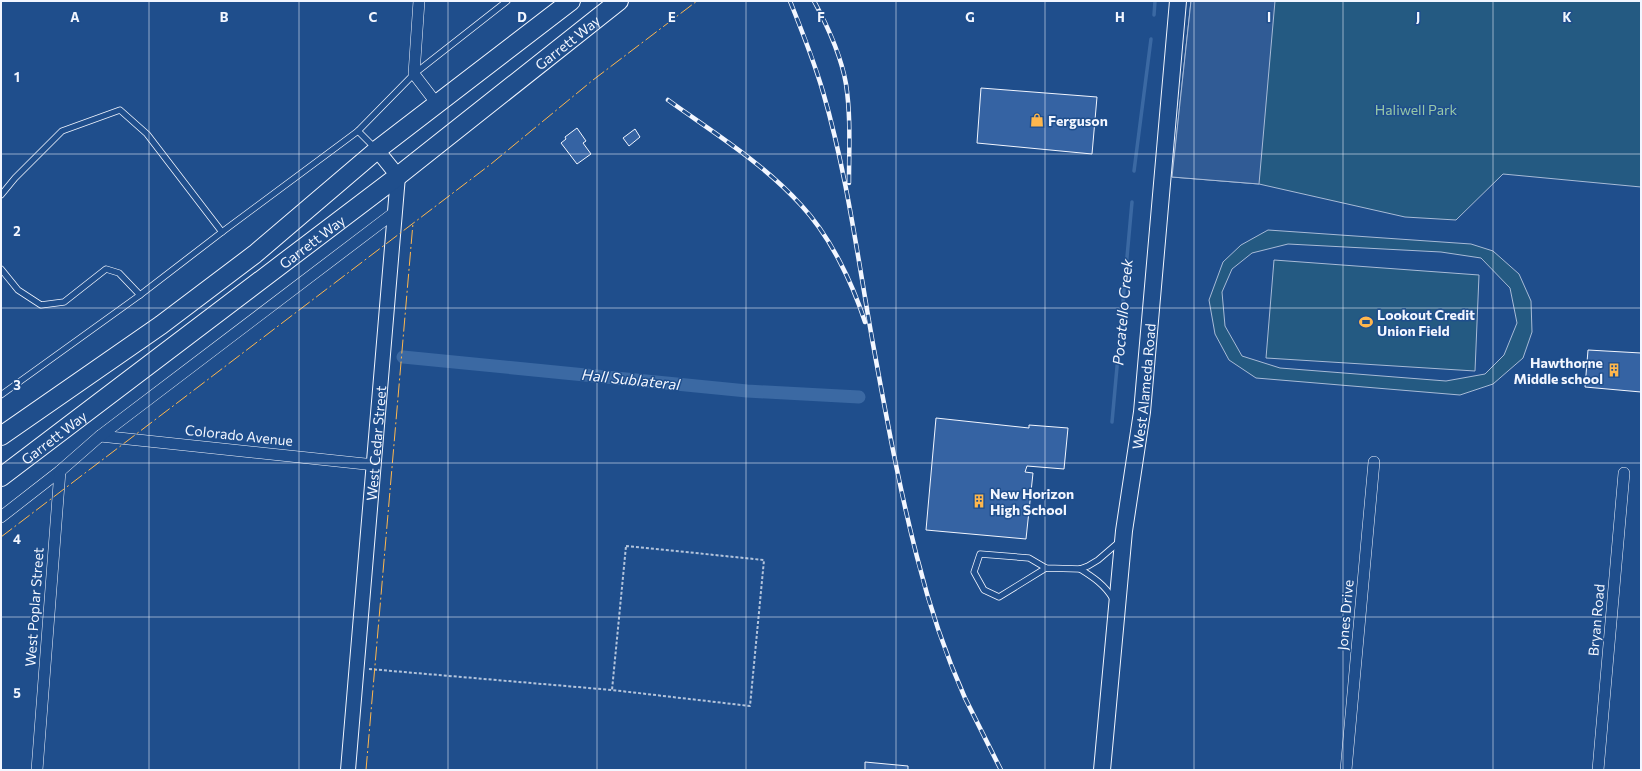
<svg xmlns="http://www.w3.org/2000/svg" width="1642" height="771" viewBox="0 0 1642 771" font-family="Commissioner,sans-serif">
	<rect width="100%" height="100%" fill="#1f4e8c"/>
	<g fill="#245a82" stroke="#a8bbd7" fill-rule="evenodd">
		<path d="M1191,1H1641V187L1503,174L1456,220L1405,217L1259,184L1172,177Z"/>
		<path d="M1268,230L1471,244L1493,251L1519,274L1531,301L1532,332L1523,358L1493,384L1460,395L1256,378L1229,360L1215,334L1209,300L1223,262L1241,245ZM1288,244L1441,252L1481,258L1510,288L1517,323L1504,355L1485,374L1446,381L1280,368L1242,356L1225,326L1222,292L1232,269L1252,253Z"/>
		<path d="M1274,260L1479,275L1475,371L1266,358Z"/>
	</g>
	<path fill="#305b95" stroke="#a8bbd7" d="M1191,1H1275L1259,184L1172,177Z"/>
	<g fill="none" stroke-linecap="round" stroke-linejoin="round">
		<g stroke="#3b69a3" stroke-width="3.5">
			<path d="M1154,15L1155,1"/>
			<path d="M1134,171L1151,39"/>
			<path d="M1112,422L1132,202"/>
		</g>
		<path stroke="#3b69a3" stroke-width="13" d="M403,357L747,391L859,397"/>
	</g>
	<g fill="#3563a3" stroke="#f2f6ff">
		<path d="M981,88L1097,97L1092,154L977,143Z"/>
		<path d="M577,128L586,141L583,143L591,154L577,164L561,143L566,139L565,137Z"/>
		<path d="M635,129L640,137L629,146L623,138Z"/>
		<path d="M1588,350L1641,353V392L1585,387Z"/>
		<path d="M936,418L1029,428V425L1068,428L1064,469L1027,466L1025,472L1033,473L1026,539L926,530Z"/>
		<path d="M865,762L908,766V770H865Z"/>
	</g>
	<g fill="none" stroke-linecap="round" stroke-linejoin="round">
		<g stroke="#f2f6ff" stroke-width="7">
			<g id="service">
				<path d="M358,131L375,148"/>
				<path d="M1,195L15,178L62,131L120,110L147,134L222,232"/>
				<path d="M1,269L18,290L41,305L64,302L106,269L119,273L140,295"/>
				<path d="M1,395L140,295L222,232L358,131L414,74L507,1"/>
				<path d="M1046,568L999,597L984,590L974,572L980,554L1029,558L1046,568L1080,569L1088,566L1098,560L1119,542"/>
				<path d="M1080,569C1093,577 1105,585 1113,599"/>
			</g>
		</g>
		<g stroke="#f2f6ff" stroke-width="12">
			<g id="minor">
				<path d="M419,1L414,74L437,104"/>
				<path d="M100,436L375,465"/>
				<path d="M1,517L60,471L100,436L395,212"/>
				<path d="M37,770L60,471"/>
				<path d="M1346,770L1374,462"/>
				<path d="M1598,770L1624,473"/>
			</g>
		</g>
		<g stroke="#f2f6ff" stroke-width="16">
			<g id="tertiary">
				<path id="s1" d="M348,770L398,176L377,150"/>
			</g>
		</g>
		<g stroke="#f2f6ff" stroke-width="18">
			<g id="secondary">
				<path id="s2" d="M1102,770L1124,531L1142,412L1178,1"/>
			</g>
		</g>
		<g stroke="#f2f6ff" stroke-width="20">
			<g id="primary">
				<path d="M1,436L161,325L255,254L377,150L571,1"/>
				<path id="s3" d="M1,477L398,176L619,1"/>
			</g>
		</g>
		<g stroke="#b3c4dc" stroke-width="2" stroke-dasharray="3 2" stroke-linecap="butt">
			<path d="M626,546L764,560L750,706L612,690Z"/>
			<path d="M369,669L612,690"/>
		</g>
		<use href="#service" stroke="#1f4e8c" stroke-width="5.5"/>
		<use href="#minor" stroke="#1f4e8c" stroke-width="11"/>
		<use href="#tertiary" stroke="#1f4e8c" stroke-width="14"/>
		<use href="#secondary" stroke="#1f4e8c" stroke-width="16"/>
		<use href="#primary" stroke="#1f4e8c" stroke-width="18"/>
		<g stroke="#f2f6ff" stroke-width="4.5">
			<g id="rail">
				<path d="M790,1C802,31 814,61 823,92C847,174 858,260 873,344C886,415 899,487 917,557C929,605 945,653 965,698C977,722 989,746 1001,770"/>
				<path d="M814,1C828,27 841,55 846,84C851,117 849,150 849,183"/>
				<path d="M668,100C714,133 763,163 801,205C830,236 852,282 865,322"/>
			</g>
		</g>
		<use href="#rail" stroke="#1f4e8c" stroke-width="3" stroke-dasharray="9" stroke-linecap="butt"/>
		<g stroke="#ffb74d" stroke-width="1" stroke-dasharray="14 3 2 3" stroke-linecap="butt">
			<path d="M1,537L491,164L593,80L697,1"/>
			<path d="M366,770L413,223"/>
		</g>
	</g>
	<path fill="none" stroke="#f2f6ff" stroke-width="1" stroke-opacity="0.55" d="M149,1V770M299,1V770M448,1V770M597,1V770M746,1V770M896,1V770M1045,1V770M1194,1V770M1343,1V770M1493,1V770M1,154H1641M1,308H1641M1,463H1641M1,617H1641"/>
	<defs>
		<g id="shop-bare" transform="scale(1.08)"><path d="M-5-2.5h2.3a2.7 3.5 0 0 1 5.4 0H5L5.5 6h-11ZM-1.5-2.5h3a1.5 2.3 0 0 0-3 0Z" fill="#ffb74d" stroke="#1f4e8c" stroke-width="2.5" paint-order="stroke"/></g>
		<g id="stadium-bare" transform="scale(1.08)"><path d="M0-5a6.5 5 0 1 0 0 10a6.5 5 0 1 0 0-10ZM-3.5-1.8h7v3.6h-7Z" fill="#ffb74d" stroke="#1f4e8c" stroke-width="2.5" paint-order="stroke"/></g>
		<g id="building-bare" transform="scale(1.08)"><path d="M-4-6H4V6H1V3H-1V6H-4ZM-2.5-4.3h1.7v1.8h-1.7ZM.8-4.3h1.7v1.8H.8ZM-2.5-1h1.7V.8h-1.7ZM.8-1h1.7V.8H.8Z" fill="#ffb74d" stroke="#1f4e8c" stroke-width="2.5" paint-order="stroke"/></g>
	</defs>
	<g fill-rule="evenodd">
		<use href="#shop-bare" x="1037" y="120"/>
		<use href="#stadium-bare" x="1366" y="322"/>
		<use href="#building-bare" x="1614" y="370"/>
		<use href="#building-bare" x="979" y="501"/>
	</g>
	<g text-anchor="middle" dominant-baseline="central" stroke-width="3" stroke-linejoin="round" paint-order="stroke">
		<g font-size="14" fill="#f2f6ff" stroke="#1f4e8c">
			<text stroke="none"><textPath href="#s3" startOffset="714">Garrett Way</textPath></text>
			<text stroke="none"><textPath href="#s3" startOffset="390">Garrett Way</textPath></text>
			<text stroke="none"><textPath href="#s2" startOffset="386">West Alameda Road</textPath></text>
			<text transform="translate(239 435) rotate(6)">Colorado Avenue</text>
			<text stroke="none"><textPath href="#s3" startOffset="66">Garrett Way</textPath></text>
			<text stroke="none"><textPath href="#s1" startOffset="328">West Cedar Street</textPath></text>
			<text transform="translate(34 607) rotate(-86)">West Poplar Street</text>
			<text transform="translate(1345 615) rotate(-85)">Jones Drive</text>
			<text transform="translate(1596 620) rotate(-85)">Bryan Road</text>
		</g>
		<g font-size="14" fill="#97c8a6" stroke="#1f4e8c">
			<text x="1416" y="109">Haliwell Park</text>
		</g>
		<g font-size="14" font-weight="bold" fill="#f2f6ff" stroke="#1f4e8c" text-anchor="start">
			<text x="1048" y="120">Ferguson</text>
			<text x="1377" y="314">Lookout Credit<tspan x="1377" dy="16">Union Field</tspan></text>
			<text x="1603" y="362" text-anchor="end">Hawthorne<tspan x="1603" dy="16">Middle school</tspan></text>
			<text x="990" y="493">New Horizon<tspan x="990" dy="16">High School</tspan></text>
		</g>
		<g font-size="15" font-style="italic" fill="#f2f6ff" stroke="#1f4e8c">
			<text transform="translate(1122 312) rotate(-85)">Pocatello Creek</text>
			<text transform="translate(631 379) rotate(6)">Hall Sublateral</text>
		</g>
	</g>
	<g font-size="13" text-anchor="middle" font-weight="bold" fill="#f2f6ff" stroke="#1f4e8c" stroke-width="3" stroke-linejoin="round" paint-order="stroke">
		<text x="75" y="22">A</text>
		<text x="224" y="22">B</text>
		<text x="373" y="22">C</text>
		<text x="522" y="22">D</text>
		<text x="672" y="22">E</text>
		<text x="821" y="22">F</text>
		<text x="970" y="22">G</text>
		<text x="1120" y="22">H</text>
		<text x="1269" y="22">I</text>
		<text x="1418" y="22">J</text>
		<text x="1567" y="22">K</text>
		<text x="17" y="82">1</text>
		<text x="17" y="236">2</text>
		<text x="17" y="390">3</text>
		<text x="17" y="544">4</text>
		<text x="17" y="698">5</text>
	</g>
	<rect width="1642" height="771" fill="none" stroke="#f2f6ff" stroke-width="4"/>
</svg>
